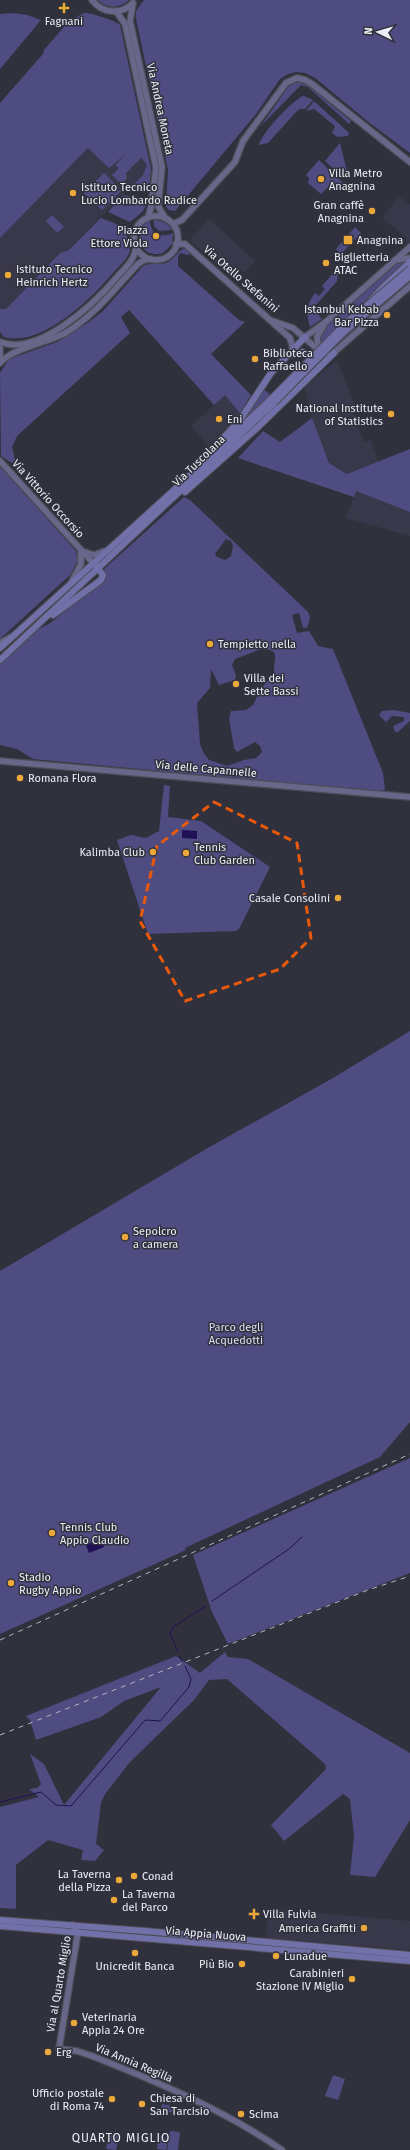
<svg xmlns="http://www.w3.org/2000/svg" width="410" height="2150" viewBox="0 0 410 2150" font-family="'Fira Sans',sans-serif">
	<rect width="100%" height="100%" fill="#31313d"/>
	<g fill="#38384a">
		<path d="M88,148L131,149L147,165L146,171L69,250L59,253L6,309H0V238Z"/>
		<path d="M398,198L404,199L410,205V242L408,244L405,237L382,217Z"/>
		<path d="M209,219L255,261L245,273L240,269L232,278L190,240Z"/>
		<path d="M337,360L355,405L351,407L364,442L371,440L378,462L347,474L329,463L312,418L304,387Z"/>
		<path d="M225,395L241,414L210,448L191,426Z"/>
		<path d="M356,491L410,510V536L346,518Z"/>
		<path d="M268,1909L410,1921V1950L266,1938Z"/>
	</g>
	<g fill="#4e4c81" fill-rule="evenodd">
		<path d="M98,0H129C119,9 107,9 98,0Z"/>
		<path d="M144,0H410V153L371,124L315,78L305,73L296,72L288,74L280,79L256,114L175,211L169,210L166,207L168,170L136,19V11Z"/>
		<path d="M13,13L27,15L41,20L0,69V14Z"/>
		<path d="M84,13C89,12 117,21 120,25L151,169L149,188L146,192L129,189L143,175L147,165L141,158L126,173L127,178L121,184L112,175L119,168L115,165L127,153L109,168L88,148L0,238V103L43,54L44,50L69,21Z"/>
		<path d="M297,82L307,85L351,121L349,124L308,87L301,85L260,127L289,86Z"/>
		<path d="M304,96L313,100L305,109H300L297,111L268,143L259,145C260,135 294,98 304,96Z"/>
		<path d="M314,101L349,133L348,136L337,137L332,133L335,126L314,109L306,111Z"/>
		<path d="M340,143L347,171L343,178L325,161Z"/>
		<path d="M319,160L343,183L337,187L332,183L321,194L308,183L309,178L306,175Z"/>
		<path d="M104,173L119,188L93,184Z"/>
		<path d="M91,186L121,191L102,210L84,193Z"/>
		<path d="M123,195L145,199C149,210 137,216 130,222L108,212Z"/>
		<path d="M52,215L64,227L57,233L46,221Z"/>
		<path d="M101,218L127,228V240L130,251C127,260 118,267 113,273C91,299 41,348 4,337L0,332V309H6L60,253L69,250Z"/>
		<path d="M154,219L166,223L172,230L159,231L154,226Z"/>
		<path d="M150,220C150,235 161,238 173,233L172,244L163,253C141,261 129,231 150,220Z"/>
		<path d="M355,227L361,233L341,254L336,249Z"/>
		<path d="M185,248L190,253L189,255L180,253L178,257V266L239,320L245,322L211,354L251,395L240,413L225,395L214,405L129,310L121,317L130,333L17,436L12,447L15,460L12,463L1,456L0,373L7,362L12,358L57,342L89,322L103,311L143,266C150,262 160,266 168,262C175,259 179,249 185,248Z"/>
		<path d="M408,259L407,263C376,289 349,318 320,346L319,338L323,329L395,264L401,260Z"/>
		<path d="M335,271L338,273L337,281L316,305V312L322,319L310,327C306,313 306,305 315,293L319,296L325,289L322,286Z"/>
		<path d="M410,281V283L335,349L329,351L347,333Z"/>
		<path d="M263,389L271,395L239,427Z"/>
		<path d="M312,418L329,463L347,474L410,449V512L356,491L354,497L238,458L263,431L280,442Z"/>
		<path d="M0,466L76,551L78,560L71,574L0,639Z"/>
		<path d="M184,497L190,500L308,612L310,618L307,628H303L299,613L292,615L297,633L309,631L318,646L333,649L383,773L385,789L382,792L33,759L17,749L0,745V665L38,629L49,624L105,578L104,569ZM226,539L231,541L233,546L231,556L225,560L217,557L215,554ZM261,649C282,649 273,659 274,673L261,689L253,705L246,710L231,711L229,718L234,748L237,752L255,742L260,746L262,752L256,758L244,760L227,766L209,760L203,752L200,744L197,703L210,688L211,669L219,685L235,680L236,675L232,665L235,659Z"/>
		<path d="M394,710L410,713V721L398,732H395L393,726L404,721V717L392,716L386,722L379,715L382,711Z"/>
		<path d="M164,785L170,786L168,817L201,821L270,867L239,929L236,931L148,934L117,840L131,835L146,838L159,831Z"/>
		<path d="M410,1031V1422L380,1457L185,1548L186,1550L0,1634V1271L206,1149L333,1078Z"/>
		<path d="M410,1458V1573L228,1644L212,1612L193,1555Z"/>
		<path d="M225,1652L228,1657L248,1659L410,1753V1820L375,1877L350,1875L354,1836L350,1799L343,1794L284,1841L271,1825L326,1769L325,1764L227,1679L209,1680L194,1700L130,1762L105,1794L101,1803L96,1844L104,1850L95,1861L81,1860L83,1850L48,1840L16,1865V1909L0,1908V1807L39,1797L29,1789L37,1788L41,1784L30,1754L44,1764L64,1805L161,1687L124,1701L101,1717L36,1740L30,1720L26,1716L176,1656L200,1673Z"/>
		<path d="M333,2075L345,2079L338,2100L325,2096Z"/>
		<path d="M162,2104L177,2107L176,2113L161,2111Z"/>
		<path d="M170,2131L180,2132L178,2150H167Z"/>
		<path d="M109,2133L119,2135L116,2150L106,2149Z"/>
		<path d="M158,2136L168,2138L166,2150L157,2149Z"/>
	</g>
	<g fill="#201156">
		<path d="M182,830L197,831V839L182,838Z"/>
		<path d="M101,1539L104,1547L89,1553L86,1545Z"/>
	</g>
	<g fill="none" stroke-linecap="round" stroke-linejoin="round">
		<g stroke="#201156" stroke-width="1">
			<path d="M212,1601L289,1549L302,1537"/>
			<path d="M178,1652L170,1633L173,1627L206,1606"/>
			<path d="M180,1657L182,1661"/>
			<path d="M0,1802L41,1792L56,1805L71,1806L145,1720L160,1721L189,1687L191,1679L185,1666"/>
		</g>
		<g stroke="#4c4c56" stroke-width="8">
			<g id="secondary">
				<path d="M92,0C103,14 121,15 133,3"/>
				<path d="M133,3L130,21L162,167L158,206L165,218"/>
				<path d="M116,11L125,24L156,168L151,207L148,218"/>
				<circle cx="156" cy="238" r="22"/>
				<path d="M173,224L182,220L235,162L243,141L286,83L297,78L305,80L312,84L410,162"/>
				<path d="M176,244H185L290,338L293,349"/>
				<path d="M395,260L410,258"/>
				<path d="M270,320L293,328L321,352L331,355L410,286"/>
				<path d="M305,337L327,321L410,247"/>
				<path d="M0,342C38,357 94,304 117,277C125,268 135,260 136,247"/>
				<path d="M0,348V359"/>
				<path d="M319,350L317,337L324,325"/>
				<path d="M0,363C12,348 48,343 67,332C96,314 115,288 138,264L144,260L151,259"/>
				<path d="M0,461L93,563"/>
				<path d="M85,552L94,555L105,551"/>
				<path d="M71,583L81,564V550"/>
				<path d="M0,643L11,637"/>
				<path d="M0,761L410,797"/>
				<path d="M72,1925L78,1932L59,2049L77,2051L92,2056C158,2082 224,2110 282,2150"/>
			</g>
		</g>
		<g stroke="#4c4c56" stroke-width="8">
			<g id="primary">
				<path d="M371,300L383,287L410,262"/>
				<path d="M289,355L303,352L315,361"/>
				<path d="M211,451L240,420L271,373L305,337"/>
				<path d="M185,492L256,429L334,353"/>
				<path d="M53,615L101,580L103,575L96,566"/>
				<path d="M0,648L195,471L271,399"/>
				<path d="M0,660L274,403"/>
				<path d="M0,1920L145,1931L410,1955"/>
				<path d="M0,1926L410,1961"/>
			</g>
		</g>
		<use href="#secondary" stroke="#68678a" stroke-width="5.5"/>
		<use href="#primary" stroke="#7270a8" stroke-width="6"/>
		<g stroke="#b5b5be" stroke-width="1" stroke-dasharray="5 5" stroke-linecap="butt">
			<path d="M0,1640L410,1454"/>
			<path d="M0,1735L368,1590L410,1576"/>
		</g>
		<g stroke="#4c4c56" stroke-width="8" stroke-linecap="butt">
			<g id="primary-bridge">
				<path d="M271,399L346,323L410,269"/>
				<path d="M274,403L344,332L410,276"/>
			</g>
		</g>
		<use href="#primary-bridge" stroke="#7270a8" stroke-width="6"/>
	</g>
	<path fill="none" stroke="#e8590c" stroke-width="3" stroke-dasharray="8 5" stroke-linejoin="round" d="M214,802L297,843L311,938L280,969L185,1001L140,921L157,846Z"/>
	<g fill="#eda83c" stroke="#31313d" stroke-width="1.5">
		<path d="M62 2h4v4h4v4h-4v4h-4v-4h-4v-4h4z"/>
		<circle cx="321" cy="179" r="4"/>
		<circle cx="73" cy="193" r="4"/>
		<circle cx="372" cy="211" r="4"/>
		<circle cx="156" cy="236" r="4"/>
		<rect x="343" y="235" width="10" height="10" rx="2"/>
		<circle cx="326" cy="263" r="4"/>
		<circle cx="8" cy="275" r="4"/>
		<circle cx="387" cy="315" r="4"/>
		<circle cx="255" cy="359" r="4"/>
		<circle cx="391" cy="414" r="4"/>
		<circle cx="219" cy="419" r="4"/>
		<circle cx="210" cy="644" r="4"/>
		<circle cx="236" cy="684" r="4"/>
		<circle cx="20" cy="778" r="4"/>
		<circle cx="153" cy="852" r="4"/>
		<circle cx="186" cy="853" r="4"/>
		<circle cx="338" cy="898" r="4"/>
		<circle cx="125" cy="1237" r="4"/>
		<circle cx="52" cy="1533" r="4"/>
		<circle cx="11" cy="1583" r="4"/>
		<circle cx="134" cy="1876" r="4"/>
		<circle cx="119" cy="1880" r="4"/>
		<circle cx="114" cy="1900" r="4"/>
		<path d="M252 1908h4v4h4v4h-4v4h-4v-4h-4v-4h4z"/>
		<circle cx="364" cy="1928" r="4"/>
		<circle cx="135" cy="1953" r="4"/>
		<circle cx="276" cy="1956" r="4"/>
		<circle cx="242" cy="1964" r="4"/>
		<circle cx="352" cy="1979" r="4"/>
		<circle cx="74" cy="2023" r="4"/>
		<circle cx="48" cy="2052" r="4"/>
		<circle cx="112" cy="2099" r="4"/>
		<circle cx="142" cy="2104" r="4"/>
		<circle cx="241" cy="2114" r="4"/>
	</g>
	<g text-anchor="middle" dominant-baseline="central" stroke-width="3" stroke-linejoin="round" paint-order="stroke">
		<g font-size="11" fill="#ededf5" stroke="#31313d" text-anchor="start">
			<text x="64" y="21" text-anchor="middle">Fagnani</text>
			<text x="329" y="173">Villa Metro<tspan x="329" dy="13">Anagnina</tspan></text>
			<text x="81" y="187">Istituto Tecnico<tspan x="81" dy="13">Lucio Lombardo Radice</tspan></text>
			<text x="364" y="205" text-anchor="end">Gran caffè<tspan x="364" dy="13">Anagnina</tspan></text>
			<text x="148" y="230" text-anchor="end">Piazza<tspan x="148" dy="13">Ettore Viola</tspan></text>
			<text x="357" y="240">Anagnina</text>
			<text x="334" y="257">Biglietteria<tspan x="334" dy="13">ATAC</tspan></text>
			<text x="16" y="269">Istituto Tecnico<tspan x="16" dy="13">Heinrich Hertz</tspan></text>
			<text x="379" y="309" text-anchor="end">Istanbul Kebab<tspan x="379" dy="13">Bar Pizza</tspan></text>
			<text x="263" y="353">Biblioteca<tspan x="263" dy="13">Raffaello</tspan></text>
			<text x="383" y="408" text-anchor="end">National Institute<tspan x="383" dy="13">of Statistics</tspan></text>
			<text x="227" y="419">Eni</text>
			<text x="218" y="644">Tempietto nella</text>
			<text x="244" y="678">Villa dei<tspan x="244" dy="13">Sette Bassi</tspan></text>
			<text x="28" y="778">Romana Flora</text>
			<text x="194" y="847">Tennis<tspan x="194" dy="13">Club Garden</tspan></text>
			<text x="145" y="852" text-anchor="end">Kalimba Club</text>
			<text x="330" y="898" text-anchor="end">Casale Consolini</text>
			<text x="133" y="1231">Sepolcro<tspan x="133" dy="13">a camera</tspan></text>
			<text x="60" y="1527">Tennis Club<tspan x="60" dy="13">Appio Claudio</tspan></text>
			<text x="19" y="1577">Stadio<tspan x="19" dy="13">Rugby Appio</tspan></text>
			<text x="111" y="1874" text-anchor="end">La Taverna<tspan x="111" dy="13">della Pizza</tspan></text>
			<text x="142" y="1876">Conad</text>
			<text x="122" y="1894">La Taverna<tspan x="122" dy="13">del Parco</tspan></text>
			<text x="263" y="1914">Villa Fulvia</text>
			<text x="356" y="1928" text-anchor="end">America Graffiti</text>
			<text x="284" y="1956">Lunadue</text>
			<text x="234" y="1964" text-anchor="end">Più Bio</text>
			<text x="135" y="1966" text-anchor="middle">Unicredit Banca</text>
			<text x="344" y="1973" text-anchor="end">Carabinieri<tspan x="344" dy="13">Stazione IV Miglio</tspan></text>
			<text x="82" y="2017">Veterinaria<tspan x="82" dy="13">Appia 24 Ore</tspan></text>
			<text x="56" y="2052">Erg</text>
			<text x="104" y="2093" text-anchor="end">Ufficio postale<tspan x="104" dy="13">di Roma 74</tspan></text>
			<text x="150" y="2098">Chiesa di<tspan x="150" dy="13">San Tarcisio</tspan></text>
			<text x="249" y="2114">Scima</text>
		</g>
		<g font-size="11" fill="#ededf5" stroke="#31313d">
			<text transform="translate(160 109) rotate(78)">Via Andrea Moneta</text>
			<text transform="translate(241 279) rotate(41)">Via Otello Stefanini</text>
			<text transform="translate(199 461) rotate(-44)">Via Tuscolana</text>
			<text transform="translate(48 499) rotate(48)">Via Vittorio Occorsio</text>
			<text transform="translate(206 769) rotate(5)">Via delle Capannelle</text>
			<text transform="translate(206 1934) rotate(5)">Via Appia Nuova</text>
			<text transform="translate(59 1984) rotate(-80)">Via al Quarto Miglio</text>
			<text transform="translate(134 2063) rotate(23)">Via Annia Regilla</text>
		</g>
		<g font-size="11" fill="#dddef3" stroke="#31313d">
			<text x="236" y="1327">Parco degli<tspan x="236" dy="13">Acquedotti</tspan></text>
		</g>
		<g font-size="12" letter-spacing="1" fill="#ededf5" stroke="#31313d">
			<text x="121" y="2138">QUARTO MIGLIO</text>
		</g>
	</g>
	<g transform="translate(378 32) rotate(275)" stroke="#31313d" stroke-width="3" paint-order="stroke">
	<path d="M0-3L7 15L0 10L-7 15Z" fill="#ededf5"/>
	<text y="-6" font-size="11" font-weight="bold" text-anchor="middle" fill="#ededf5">N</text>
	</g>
</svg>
